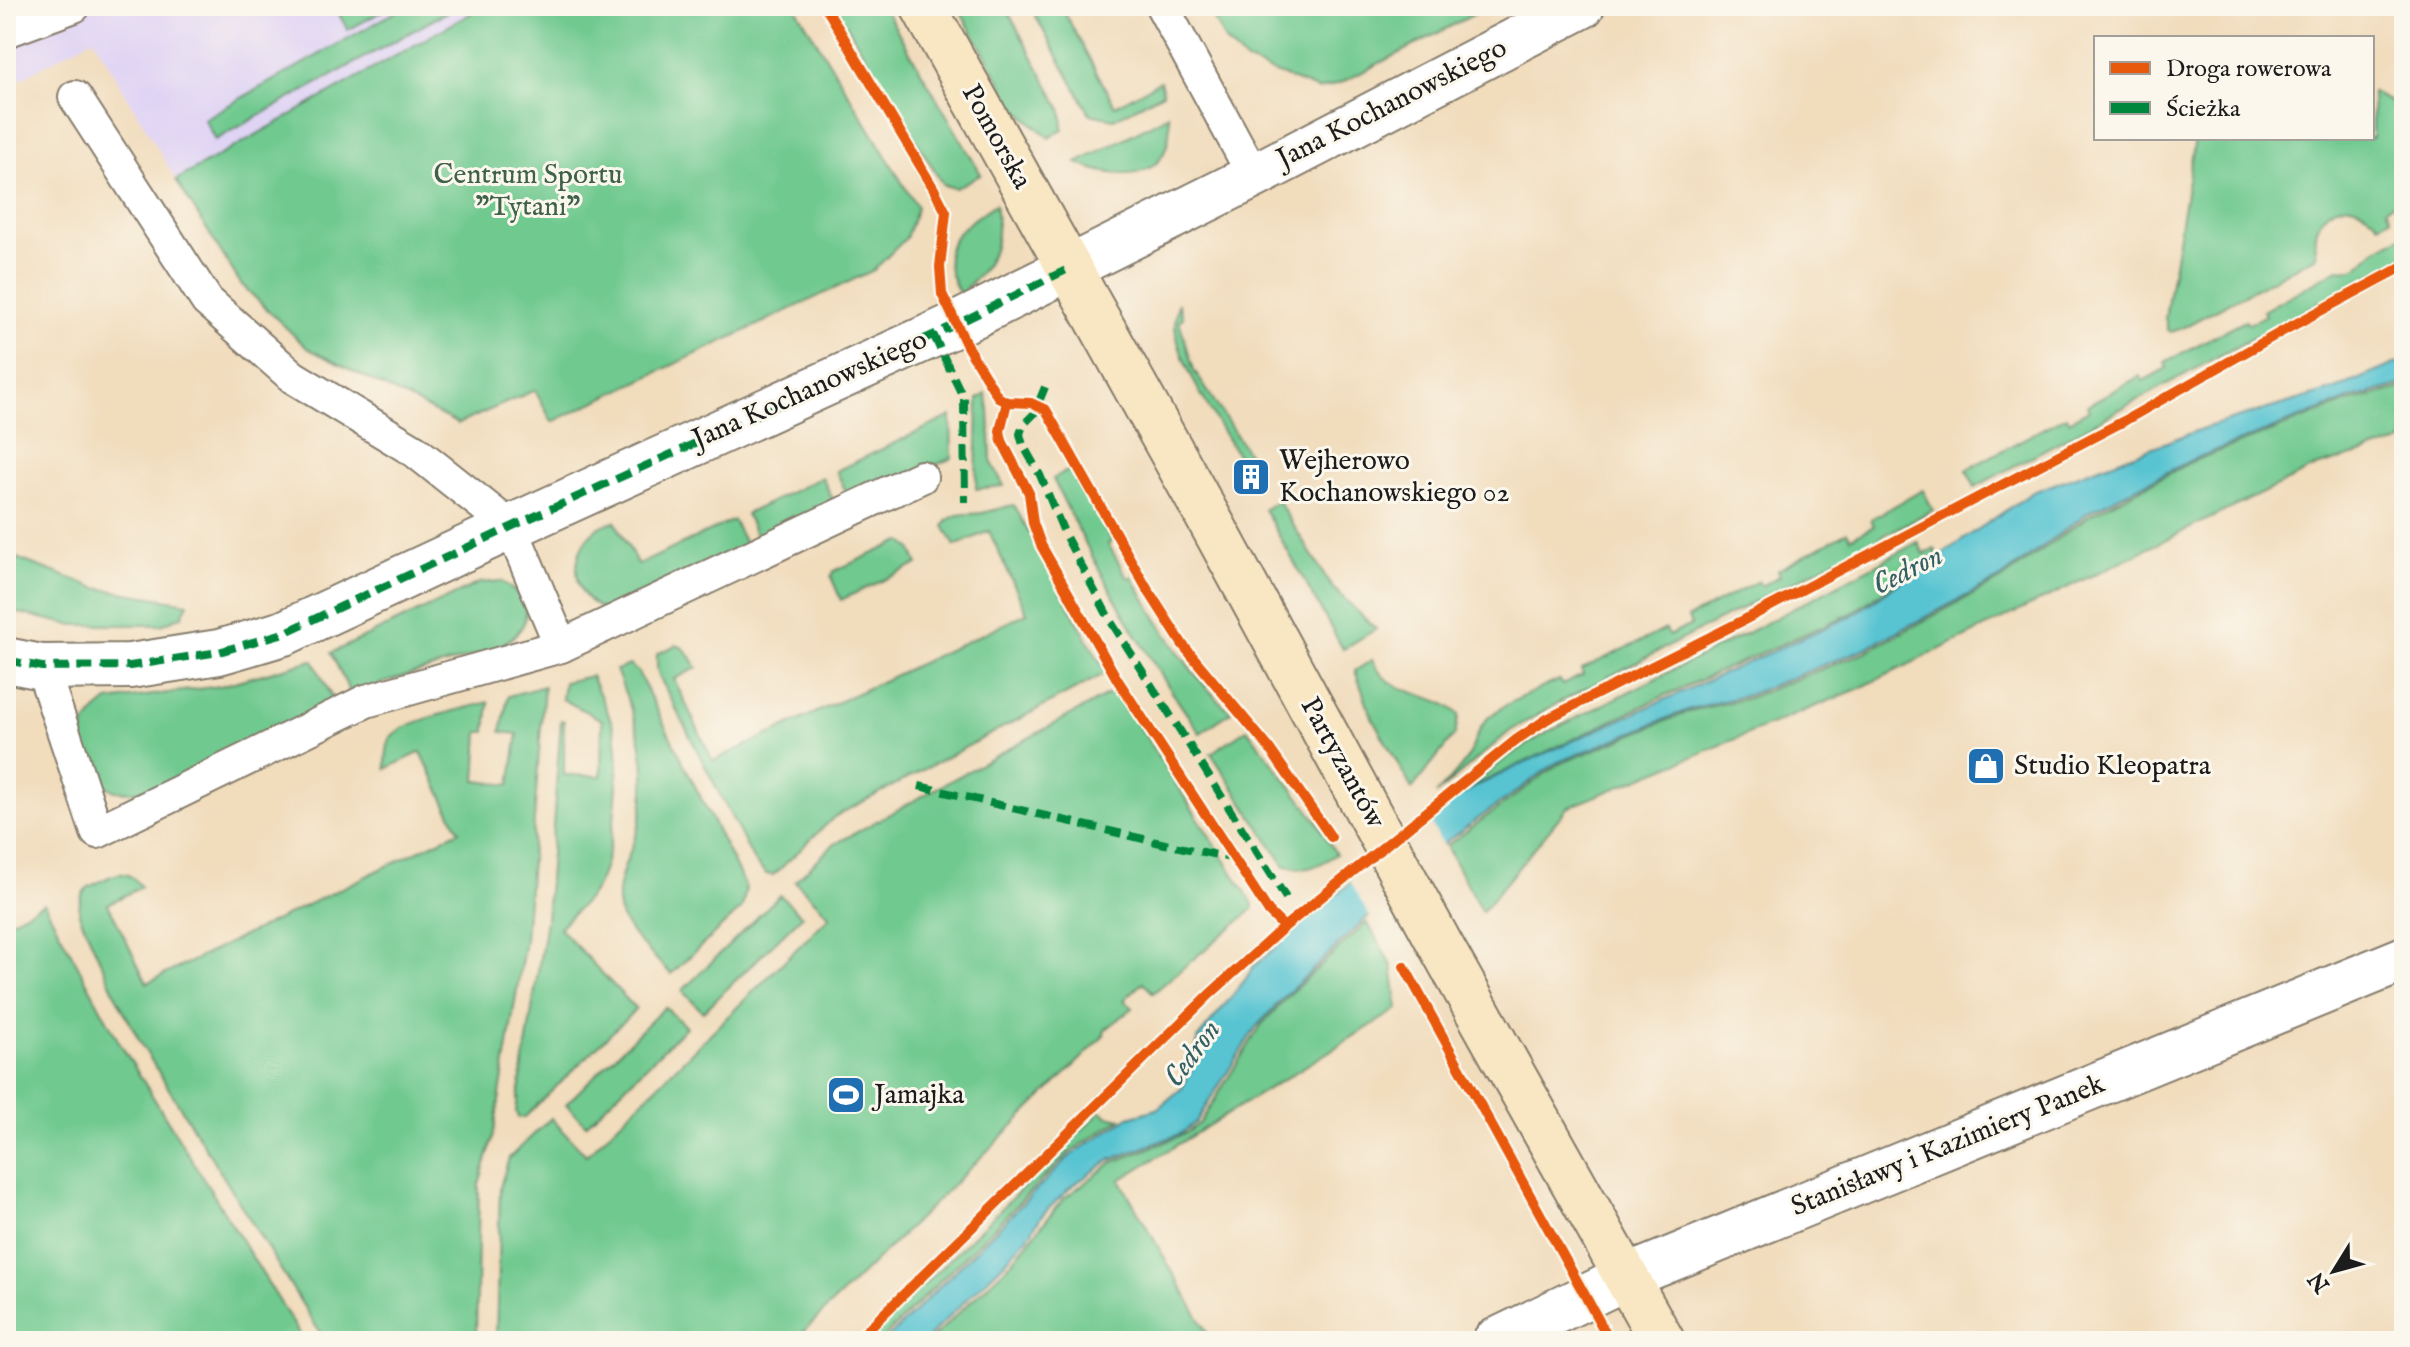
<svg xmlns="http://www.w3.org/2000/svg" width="2410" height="1347" viewBox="0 0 2410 1347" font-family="'IM FELL English',serif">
	<rect width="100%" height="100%" fill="#fbf7ec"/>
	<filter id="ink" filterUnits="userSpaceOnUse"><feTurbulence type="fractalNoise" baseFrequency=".0125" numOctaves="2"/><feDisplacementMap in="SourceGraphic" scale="16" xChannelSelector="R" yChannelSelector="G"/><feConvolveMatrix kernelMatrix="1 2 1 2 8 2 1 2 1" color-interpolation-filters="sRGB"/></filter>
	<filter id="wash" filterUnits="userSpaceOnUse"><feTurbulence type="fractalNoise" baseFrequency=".006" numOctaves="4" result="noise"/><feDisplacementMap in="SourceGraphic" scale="32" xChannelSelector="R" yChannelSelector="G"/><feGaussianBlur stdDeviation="1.8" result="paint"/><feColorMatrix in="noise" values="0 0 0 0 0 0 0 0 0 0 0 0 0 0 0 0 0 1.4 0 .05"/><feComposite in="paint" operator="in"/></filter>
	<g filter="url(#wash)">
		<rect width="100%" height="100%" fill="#f1dcbc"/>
		<path fill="#e0d4f4" d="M6,6H484L176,180L93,38L6,87Z"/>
		<g fill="#70c98f" stroke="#467256" stroke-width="2">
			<path d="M334,6H392L348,30Z"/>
			<path d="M406,6H458L215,140L204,119Z"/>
			<path d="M484,6H795L917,207L906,238L874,270L552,422L535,390L458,424L307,348L241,284L176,180Z"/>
			<path d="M835,6H883L981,174L956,188L943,185Z"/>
			<path d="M957,6H1005L1062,111L1063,129L1049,138L1022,114L1012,102Z"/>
			<path d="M1030,6H1061L1115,106L1160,81L1163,93L1114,119L1090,114Z"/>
			<path d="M1207,6H1255L1260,16L1279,6H1490L1343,82L1319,90L1247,62L1226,43Z"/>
			<path d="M2372,92L2404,107V197L2386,208L2391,218L2379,224C2347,187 2307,210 2317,256L2180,329L2171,332L2168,330L2165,318L2195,138H2372Z"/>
			<path d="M1169,115C1175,179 1125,184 1077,163Z"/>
			<path d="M995,204C1003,247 991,266 960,294C931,245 958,230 995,204Z"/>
			<path d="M2404,235V257L1975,487L1966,470L2066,416L2069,421L2089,410L2087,405L2140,376L2143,381L2167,368L2165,362L2245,320L2249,324L2265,315L2263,311L2338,269C2360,272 2359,264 2373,252C2381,245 2395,241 2404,235Z"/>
			<path d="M1178,303L1183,318L1179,321L1194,370L1251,458L1242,463C1222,428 1175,362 1175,322C1175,316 1177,309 1178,303Z"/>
			<path d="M2404,387V441L2316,467L1860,688L1567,808L1482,912L1446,846L1557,765L1690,711L1748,698L1865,652L2001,580L2091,514L2191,462L2348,402Z"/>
			<path d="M986,394L989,408L991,461L1004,486L976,489L978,399Z"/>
			<path d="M951,416L952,458L851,502L836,471Z"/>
			<path d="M1071,469L1112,540L1108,544L1127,577H1132C1162,628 1187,673 1231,712L1200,733C1143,653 1096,568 1053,479Z"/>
			<path d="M822,477L838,510L760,545L746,514Z"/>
			<path d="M1923,490L1933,510L1560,702L1510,731L1436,794C1448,781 1460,770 1469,755C1475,743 1477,730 1486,720C1502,703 1537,691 1559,680L1562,685L1583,675L1582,669L1666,629L1669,636L1691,625L1688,618L1758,581L1761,586L1780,576L1778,570L1847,532L1851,538L1874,526L1871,519Z"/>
			<path d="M1278,501L1332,587L1376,629L1343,649L1264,509Z"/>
			<path d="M1014,505L1106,673L834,817L778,871L773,875L766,874L754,861L660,678L657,669V654L676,645C687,648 692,658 697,668L674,679L713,761L1027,613L989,531L955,546L944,526C952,511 966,515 981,513C992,511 1003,507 1014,505Z"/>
			<path d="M733,520L749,551L613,613C608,610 600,609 595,605C571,589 572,552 592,533C599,526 606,524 615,521L638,565Z"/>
			<path d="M901,541L911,548L918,564L841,600L831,577L834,571Z"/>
			<path d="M1918,542L1924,554L1935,549L1937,555L1850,614L1666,695L1470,788L1507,757L1550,731L1749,632Z"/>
			<path d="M6,554L96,588L188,603L182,616L161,625H71L6,610Z"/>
			<path d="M501,581C542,608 528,633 490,651L350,693L331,653L479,583Z"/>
			<path d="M313,660L334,702L162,785L132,792L115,791L100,783L88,770L81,739L85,724L96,711L108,701L220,686Z"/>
			<path d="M1372,660C1375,666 1379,672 1383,676C1405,697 1438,693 1459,715L1455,734L1412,789L1373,719L1355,671Z"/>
			<path d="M630,665L638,672L746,888L742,908L671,974C656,958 626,933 620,913C611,885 632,853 639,825C653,764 638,725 616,670Z"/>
			<path d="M591,676C599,694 610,713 615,733C622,768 614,863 593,892C584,905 569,916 559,928L636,1009L525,1117L518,1118L516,1111L546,920L561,720L564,721V775L601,776L602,720L562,699L564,682Z"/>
			<path d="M544,686L525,940L493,1138L479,1184L476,1341H325L143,1047L117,998L79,914C79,906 80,895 86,889C89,886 93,885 97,883C115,873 128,867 141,887L108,904L147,983L459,831L421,752L386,769C386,760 386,745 391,737C403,721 468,708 489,702L486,732H479L476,781L510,785L518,734L501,732L508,696Z"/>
			<path d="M1116,690L1253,904L1252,910L1153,993L1143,982L1124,1000L1133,1008L1105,1030L1104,1035L1099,1041L794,1341H496L500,1187L509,1158L551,1118L586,1155L593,1149L830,916L795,881L833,845Z"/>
			<path d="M1247,729L1315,818L1336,854C1318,867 1305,873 1284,865L1211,753Z"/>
			<path d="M780,895L802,916L703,1012L682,991Z"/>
			<path d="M44,903L119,1042L304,1341H6V923Z"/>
			<path d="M1367,922L1392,966L1398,1009L1120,1180L1212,1341H929L1014,1260L1063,1199L1113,1162L1163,1143L1186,1133L1200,1123L1261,1025L1292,992Z"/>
			<path d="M665,1007L686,1027L586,1125L566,1104Z"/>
			<path d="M1101,1111L1107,1116L1121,1119L1070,1152L880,1341H866Z"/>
		</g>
		<path fill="#58c4d1" stroke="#3a7076" stroke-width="2" d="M2404,360V384L2349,399L2191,460L2090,511L2001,578L1864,649L1748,695L1690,709L1556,763L1447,841L1286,995L1256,1027L1196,1122L1180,1134L1110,1160L1072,1186L1043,1214L1028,1237L1006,1261L924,1341H885L1071,1155L1129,1117L1157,1109L1182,1088L1193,1067L1198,1038L1245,980L1253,967L1430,814L1479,785L1530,760L1851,616L2033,492L2204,428L2338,388Z"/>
		<path fill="#f1dcbc" d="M1425,813L1445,849L1371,919L1349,879Z"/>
	</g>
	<g filter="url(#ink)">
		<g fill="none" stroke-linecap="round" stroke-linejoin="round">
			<g stroke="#867c6c" stroke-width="36">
				<g id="lane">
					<path d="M1162,6L1254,176"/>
					<path d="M6,31L74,6"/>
					<path d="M75,97L207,301L293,377L415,451L511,527L561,646"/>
					<path d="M42,667L97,832L366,701L561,646L921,477"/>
				</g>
			</g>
			<g stroke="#867c6c" stroke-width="48">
				<g id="street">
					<path d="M6,660L42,667L130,666L219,652L284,633L511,527L957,324L1254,176L1582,6"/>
					<path d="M1495,1341L1627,1277L2404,959"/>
				</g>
			</g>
			<g stroke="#867c6c" stroke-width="48">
				<path id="secondary" d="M923,6L1213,526L1441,946L1662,1341"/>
			</g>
			<use href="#lane" stroke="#fff" stroke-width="32"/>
			<use href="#street" stroke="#fff" stroke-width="44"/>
			<use href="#secondary" stroke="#f9e7c3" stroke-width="44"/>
			<g stroke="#00873e" stroke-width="8" stroke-dasharray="16 8" stroke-linecap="butt">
				<path d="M933,334L964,399L965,502"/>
				<path d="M1045,387L1034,414L1023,425L1020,434L1023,445L1040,475L1066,537L1110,620L1286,898"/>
				<path d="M6,660L42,667L130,666L219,652L284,633L511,527L957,324L1068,269"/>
				<path d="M919,786L1165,844L1236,859"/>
			</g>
			<g stroke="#fbf7ec" stroke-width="15">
				<g id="cycleway">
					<path d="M825,6L934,189L946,212L940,267L942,294L968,348L998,397L1007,402L1031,403L1046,410L1146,587L1183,645L1269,748L1331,837"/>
					<path d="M1007,402L1000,431L1002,441L1029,493L1033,523L1041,545L1117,679L1269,912L1284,927"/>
					<path d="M1404,966L1610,1341"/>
					<path d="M856,1341L1209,995L1284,927L1516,740L1547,719L1744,620L2124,421L2290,327L2404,266"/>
				</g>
			</g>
			<use href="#cycleway" stroke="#e8590c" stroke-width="10"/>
		</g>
	</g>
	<defs>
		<g id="building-square" transform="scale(2)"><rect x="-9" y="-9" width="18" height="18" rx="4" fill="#1f6fb2" stroke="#fbf7ec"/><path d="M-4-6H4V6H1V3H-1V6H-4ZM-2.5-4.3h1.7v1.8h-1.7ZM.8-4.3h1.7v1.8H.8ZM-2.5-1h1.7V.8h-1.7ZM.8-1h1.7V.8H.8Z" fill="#fff"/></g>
		<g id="shop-square" transform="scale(2)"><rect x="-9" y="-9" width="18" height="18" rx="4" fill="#1f6fb2" stroke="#fbf7ec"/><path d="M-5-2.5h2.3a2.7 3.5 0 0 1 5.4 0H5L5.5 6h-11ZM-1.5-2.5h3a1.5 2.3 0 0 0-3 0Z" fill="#fff"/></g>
		<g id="stadium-square" transform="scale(2)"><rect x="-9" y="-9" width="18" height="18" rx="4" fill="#1f6fb2" stroke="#fbf7ec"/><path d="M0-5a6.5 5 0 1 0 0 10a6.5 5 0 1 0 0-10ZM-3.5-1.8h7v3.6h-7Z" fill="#fff"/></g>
	</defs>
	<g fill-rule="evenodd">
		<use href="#building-square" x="1251" y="477"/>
		<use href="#shop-square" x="1986" y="766"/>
		<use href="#stadium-square" x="846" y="1095"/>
	</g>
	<g text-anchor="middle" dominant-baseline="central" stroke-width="6" stroke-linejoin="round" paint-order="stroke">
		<g font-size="28" fill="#1c1c1c" stroke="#fbf7ec">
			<text transform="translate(1392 104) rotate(-27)">Jana Kochanowskiego</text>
			<text transform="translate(996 137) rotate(61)">Pomorska</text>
			<text transform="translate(810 390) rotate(-24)">Jana Kochanowskiego</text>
			<text transform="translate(1342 763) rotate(61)">Partyzantów</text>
			<text transform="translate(1948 1146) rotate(-22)">Stanisławy i Kazimiery Panek</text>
		</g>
		<g font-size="28" fill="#3e614a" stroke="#fbf7ec">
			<text x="528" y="175">Centrum Sportu<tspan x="528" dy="32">"Tytani"</tspan></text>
		</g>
		<g font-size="28" fill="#1c1c1c" stroke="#fbf7ec" text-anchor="start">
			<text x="1279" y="461">Wejherowo<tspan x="1279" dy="32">Kochanowskiego 02</tspan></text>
			<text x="2014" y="766">Studio Kleopatra</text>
			<text x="874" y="1095">Jamajka</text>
		</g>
		<g font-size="30" font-style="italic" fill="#345f64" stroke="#fbf7ec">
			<text transform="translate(1908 571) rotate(-27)">Cedron</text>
			<text transform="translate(1193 1054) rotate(-54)">Cedron</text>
		</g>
	</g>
	<rect width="2410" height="1347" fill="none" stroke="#fbf7ec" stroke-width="32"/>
	<rect x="2094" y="36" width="280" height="104" fill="#fbf7ec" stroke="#a29f99" stroke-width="2"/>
	<rect x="2110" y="62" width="40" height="12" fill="#e8590c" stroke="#a29f99" stroke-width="2"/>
	<text x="2166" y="76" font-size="24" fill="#1c1c1c">Droga rowerowa</text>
	<rect x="2110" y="102" width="40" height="12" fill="#00873e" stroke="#a29f99" stroke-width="2"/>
	<text x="2166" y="116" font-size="24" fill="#1c1c1c">Ścieżka</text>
	<g transform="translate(2334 1271) rotate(233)" stroke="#fbf7ec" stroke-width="6" paint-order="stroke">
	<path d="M0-6L14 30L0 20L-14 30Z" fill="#1c1c1c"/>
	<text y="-12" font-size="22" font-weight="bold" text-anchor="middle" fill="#1c1c1c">N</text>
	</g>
</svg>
